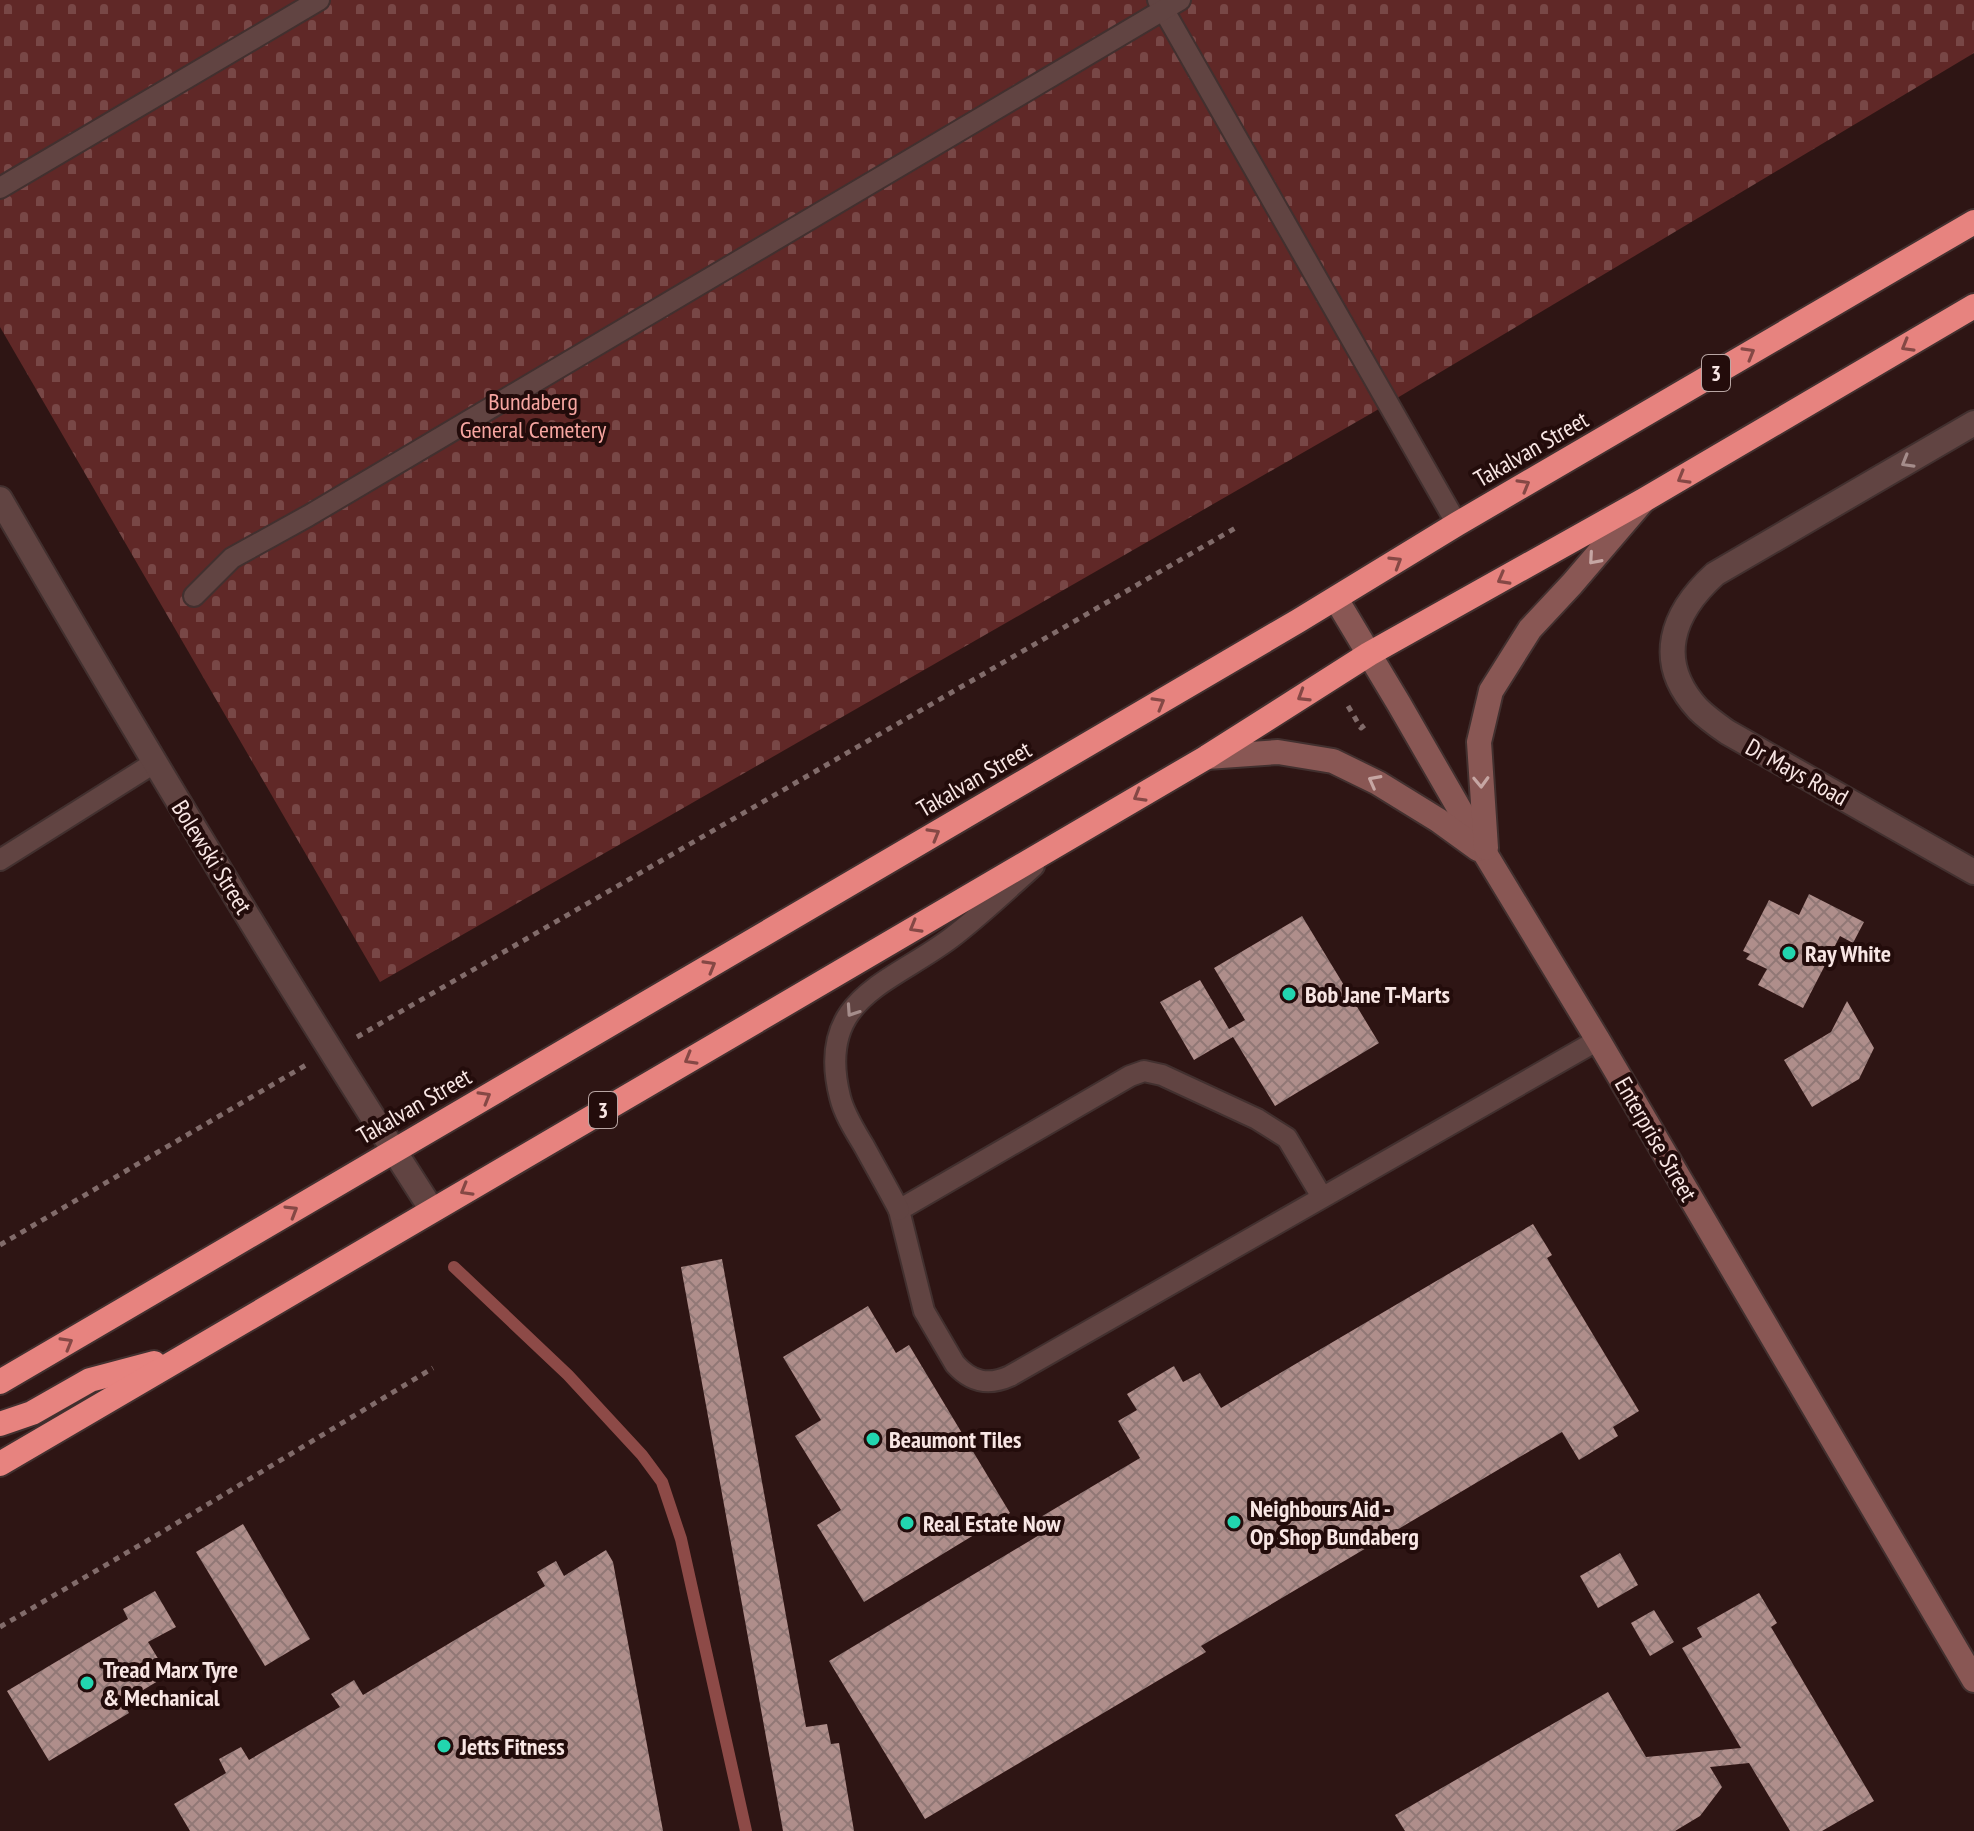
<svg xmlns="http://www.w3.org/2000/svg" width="1974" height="1831" viewBox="0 0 1974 1831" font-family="'PT Sans Narrow',sans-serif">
	<defs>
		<pattern id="cemetery-stones" width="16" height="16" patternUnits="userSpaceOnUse" patternTransform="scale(2)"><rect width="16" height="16" fill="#602827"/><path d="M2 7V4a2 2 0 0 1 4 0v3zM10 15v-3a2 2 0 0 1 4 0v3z" fill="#784746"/></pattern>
		<pattern id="building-cross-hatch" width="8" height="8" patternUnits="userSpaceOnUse" patternTransform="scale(2)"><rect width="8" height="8" fill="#af8e8b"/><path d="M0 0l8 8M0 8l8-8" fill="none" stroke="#917876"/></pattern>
	</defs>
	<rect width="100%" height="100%" fill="#2e1514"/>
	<path fill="url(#cemetery-stones)" d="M0,0H1974V53L1372,413L380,982L0,327Z"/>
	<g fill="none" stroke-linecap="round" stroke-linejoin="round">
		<path stroke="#8d4a47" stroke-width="12" d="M454,1267L568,1375L642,1455L662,1482L681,1539L746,1831"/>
	</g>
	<g fill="url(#building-cross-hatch)">
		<path d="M1809,894L1864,922L1853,943L1840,936L1803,1008L1758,985L1767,969L1746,959L1750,954L1743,951L1769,900L1799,915Z"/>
		<path d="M1302,916L1379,1043L1275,1106L1233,1037L1194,1060L1160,1002L1200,980L1229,1029L1245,1020L1214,968Z"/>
		<path d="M1847,1001L1874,1048L1859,1079L1812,1107L1784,1060L1831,1032Z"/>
		<path d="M1533,1224L1552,1255L1547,1258L1639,1411L1613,1427L1618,1436L1579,1460L1562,1432L1201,1646L1206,1652L925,1819L829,1661L1041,1534L1034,1521L1140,1458L1118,1421L1137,1410L1127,1394L1174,1366L1183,1382L1200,1373L1221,1408Z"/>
		<path d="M722,1259L806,1727L827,1724L831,1744L839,1743L854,1831H783L681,1267Z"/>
		<path d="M868,1306L896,1353L909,1345L1010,1513L864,1602L817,1525L841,1510L795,1436L821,1420L783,1357Z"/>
		<path d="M243,1524L310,1639L265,1666L196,1552Z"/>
		<path d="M606,1550L613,1562L663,1831H190L174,1804L226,1773L219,1759L241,1747L249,1760L340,1707L331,1694L354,1680L363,1695L545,1586L537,1572L556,1561L564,1576Z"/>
		<path d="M1620,1553L1638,1585L1598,1608L1580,1576Z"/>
		<path d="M155,1591L176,1627L148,1642L168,1675L123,1702L129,1713L49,1761L7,1691L128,1619L123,1609Z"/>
		<path d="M1759,1593L1777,1623L1771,1627L1874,1801L1822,1831H1790L1749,1763L1710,1767L1722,1787L1700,1816L1675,1831H1405L1395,1815L1608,1692L1646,1757L1741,1748L1682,1648L1702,1637L1697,1628Z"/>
		<path d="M1654,1610L1674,1642L1650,1656L1631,1623Z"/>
	</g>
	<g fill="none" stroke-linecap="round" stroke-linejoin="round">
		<g stroke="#42302f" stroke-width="24">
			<g id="lane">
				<path d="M1158,0L1457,524"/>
				<path d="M0,188L319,0"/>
				<path d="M194,596L232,558L308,516L1180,0"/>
				<path d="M0,860L154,763"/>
				<path d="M1322,1197L1287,1138L1257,1119L1162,1075L1144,1071L1130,1076L899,1210L924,1311L955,1364C971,1382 988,1386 1010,1376L1598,1040"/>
				<path d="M899,1210C888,1189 876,1168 864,1146C855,1131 844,1114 840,1097C815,998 890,984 951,938C980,916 1007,890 1034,866"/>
			</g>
		</g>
		<g stroke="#42302f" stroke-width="28">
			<g id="street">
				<path d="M1974,423L1715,574C1672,613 1654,661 1698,709C1706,717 1717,725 1727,732L1974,872"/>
				<path d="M0,499C139,739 282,977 432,1210"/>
			</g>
		</g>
		<g stroke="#42302f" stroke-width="28">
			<g id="secondary">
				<path d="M1336,599L1399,704L1486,855L1598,1040L1974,1680"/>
				<path d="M1207,757L1278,752L1333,761L1378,783L1438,820L1478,849"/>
				<path d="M1486,848L1479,742L1491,691L1530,629L1572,584L1643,501"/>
			</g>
		</g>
		<g stroke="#42302f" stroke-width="28">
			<g id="highway">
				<path d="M0,1382L1298,621L1457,524L1974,222"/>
				<path d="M0,1424L32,1413L90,1380L154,1363"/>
				<path d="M0,1464L1207,757L1369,654L1644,500L1974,306"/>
			</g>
		</g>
		<g stroke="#816b6a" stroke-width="5" stroke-dasharray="6 6" stroke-linecap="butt">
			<path d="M1348,706L1361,728L1369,722"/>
			<path d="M357,1037L1237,527"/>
			<path d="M0,1245L306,1065"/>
			<path d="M0,1627L157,1535L433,1368"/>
		</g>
		<use href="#lane" stroke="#614442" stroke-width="20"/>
		<use href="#street" stroke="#614442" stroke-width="24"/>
		<use href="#secondary" stroke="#895754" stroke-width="24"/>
		<use href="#highway" stroke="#e7837f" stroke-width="24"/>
	</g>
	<defs><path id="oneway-chevron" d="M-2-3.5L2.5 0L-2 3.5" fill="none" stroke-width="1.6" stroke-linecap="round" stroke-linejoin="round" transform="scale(2)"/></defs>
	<g stroke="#854845">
		<use href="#oneway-chevron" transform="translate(1907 346) rotate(150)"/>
		<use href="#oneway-chevron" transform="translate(1749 353) rotate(-30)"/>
		<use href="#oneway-chevron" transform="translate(1683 478) rotate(150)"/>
		<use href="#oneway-chevron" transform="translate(1524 485) rotate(-30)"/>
		<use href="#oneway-chevron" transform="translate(1396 562) rotate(-32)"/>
		<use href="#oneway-chevron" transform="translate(1503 579) rotate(151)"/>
		<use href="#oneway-chevron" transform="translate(1303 696) rotate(148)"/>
		<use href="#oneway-chevron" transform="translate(1159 703) rotate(-30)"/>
		<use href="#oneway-chevron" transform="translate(1139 796) rotate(150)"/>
		<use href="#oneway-chevron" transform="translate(934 834) rotate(-30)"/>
		<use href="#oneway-chevron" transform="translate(915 927) rotate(150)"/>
		<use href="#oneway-chevron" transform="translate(710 966) rotate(-30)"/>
		<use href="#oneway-chevron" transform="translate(690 1059) rotate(150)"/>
		<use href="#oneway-chevron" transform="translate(485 1097) rotate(-30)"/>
		<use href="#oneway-chevron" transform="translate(466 1190) rotate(150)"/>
		<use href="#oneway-chevron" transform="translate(292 1211) rotate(-31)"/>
		<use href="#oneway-chevron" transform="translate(67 1343) rotate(-30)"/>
	</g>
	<g stroke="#a58d8b">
		<use href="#oneway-chevron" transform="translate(1907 462) rotate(150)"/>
		<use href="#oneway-chevron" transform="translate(852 1011) rotate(124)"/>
	</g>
	<g stroke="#c6a6a3">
		<use href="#oneway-chevron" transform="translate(1594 559) rotate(131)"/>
		<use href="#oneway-chevron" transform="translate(1374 781) rotate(-152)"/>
		<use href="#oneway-chevron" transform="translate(1481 782) rotate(88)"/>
	</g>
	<g fill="#22d5af" stroke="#230c0b" stroke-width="3">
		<circle cx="1789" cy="953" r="8"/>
		<circle cx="1289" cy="994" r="8"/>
		<circle cx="873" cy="1439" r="8"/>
		<circle cx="1234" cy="1522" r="8"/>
		<circle cx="907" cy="1523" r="8"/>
		<circle cx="87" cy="1683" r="8"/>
		<circle cx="444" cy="1746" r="8"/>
	</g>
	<g text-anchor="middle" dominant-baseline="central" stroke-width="8" stroke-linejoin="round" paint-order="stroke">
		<g fill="#230c0b" stroke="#b8a5a3" stroke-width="2">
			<rect x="1702" y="355" width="28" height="36" rx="6"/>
			<rect x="589" y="1092" width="28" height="36" rx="6"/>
		</g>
		<g font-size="22" font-weight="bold" fill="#f8e6e4">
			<text x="1716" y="373">3</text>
			<text x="603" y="1110">3</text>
		</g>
		<g font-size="24" fill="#f8a7a2" stroke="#230c0b">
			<text x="533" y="401">Bundaberg<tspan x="533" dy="28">General Cemetery</tspan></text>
		</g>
		<g font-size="24" fill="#f8e6e4" stroke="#230c0b">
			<text transform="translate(1531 449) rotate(-30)">Takalvan Street</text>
			<text transform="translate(1797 772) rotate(29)">Dr Mays Road</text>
			<text transform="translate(974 779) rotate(-30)">Takalvan Street</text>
			<text transform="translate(212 857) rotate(58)">Bolewski Street</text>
			<text transform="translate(414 1106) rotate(-30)">Takalvan Street</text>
			<text transform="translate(1656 1139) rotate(60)">Enterprise Street</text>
		</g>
		<g font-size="24" font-weight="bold" fill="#f8e6e4" stroke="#230c0b" text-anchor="start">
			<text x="1805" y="953">Ray White</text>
			<text x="1305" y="994">Bob Jane T-Marts</text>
			<text x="889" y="1439">Beaumont Tiles</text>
			<text x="1250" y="1508">Neighbours Aid -<tspan x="1250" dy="28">Op Shop Bundaberg</tspan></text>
			<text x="923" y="1523">Real Estate Now</text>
			<text x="103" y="1669">Tread Marx Tyre<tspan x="103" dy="28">&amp; Mechanical</tspan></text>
			<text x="460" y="1746">Jetts Fitness</text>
		</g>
	</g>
</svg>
